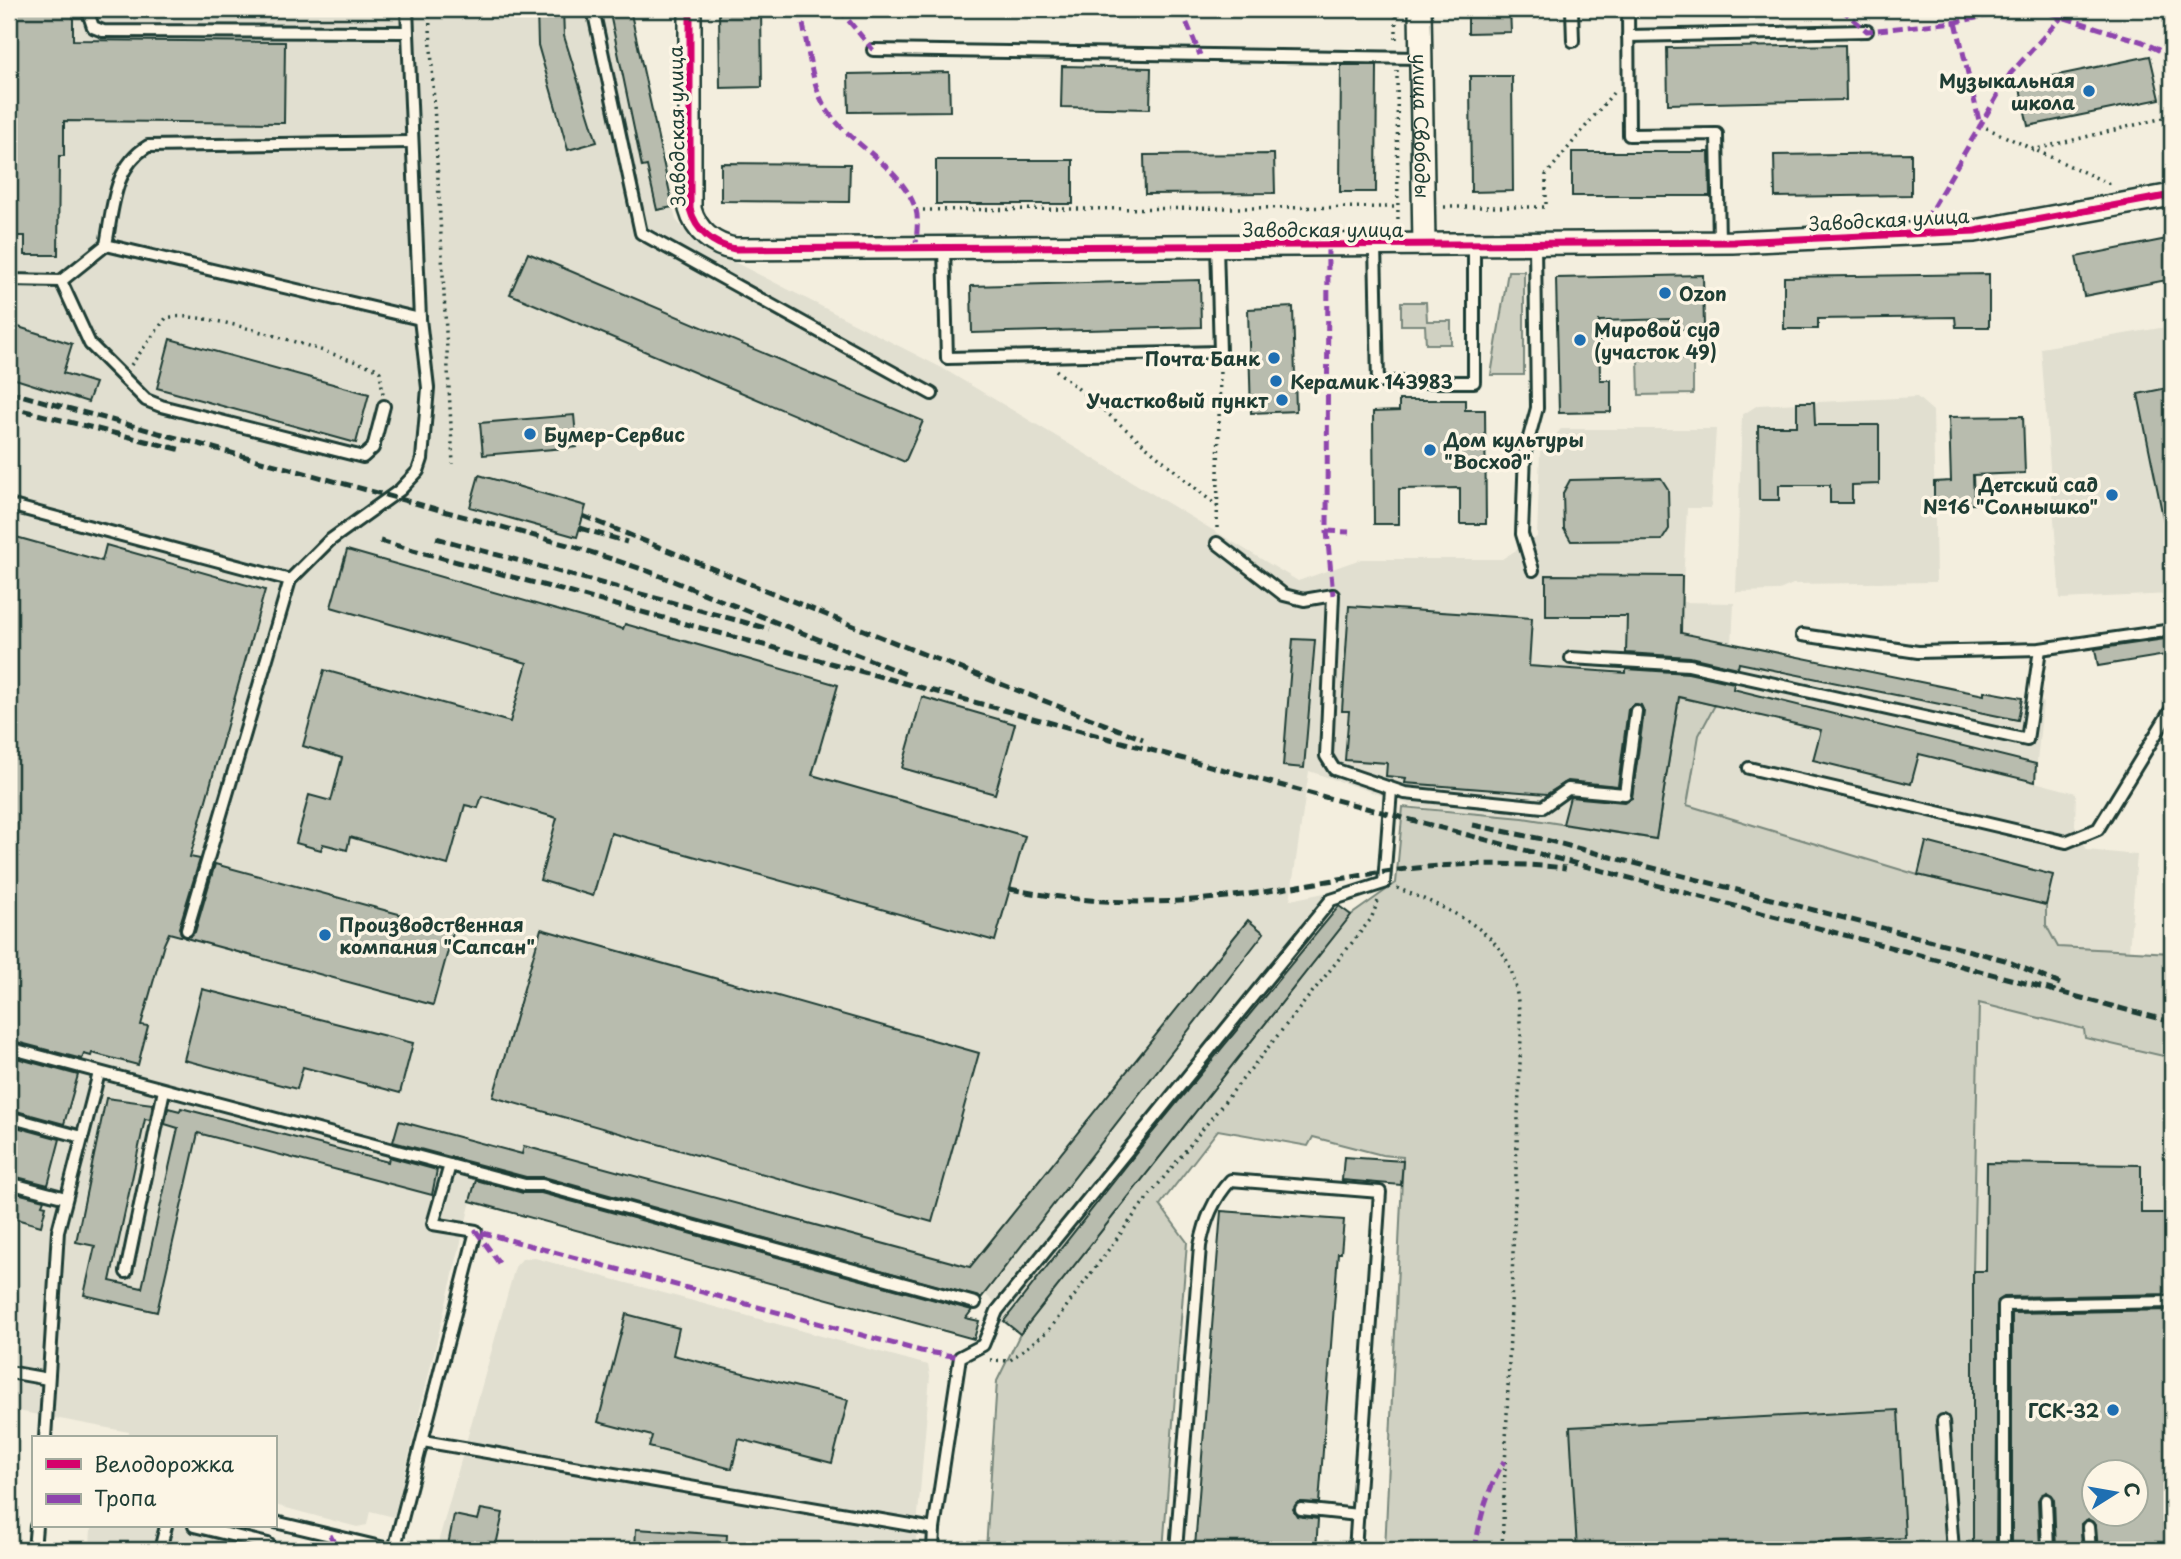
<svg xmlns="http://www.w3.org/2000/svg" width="2181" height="1559" viewBox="0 0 2181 1559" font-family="'Playpen Sans',sans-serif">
	<rect width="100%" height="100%" fill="#f3eede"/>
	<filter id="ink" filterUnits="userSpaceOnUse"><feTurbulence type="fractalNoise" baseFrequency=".0143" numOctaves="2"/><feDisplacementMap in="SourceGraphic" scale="14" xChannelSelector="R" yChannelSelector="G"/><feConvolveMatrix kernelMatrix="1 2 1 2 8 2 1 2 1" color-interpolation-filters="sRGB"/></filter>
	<g filter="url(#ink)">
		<g fill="#e1dfd0" fill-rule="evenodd">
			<path d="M9,9H630L676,220L697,243L942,368L1298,581L1361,559H1502L1537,537L1540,452L1561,429H1716L1711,508H1687L1682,602L1734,603L1732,644L1983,695L1984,691L2043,702L2035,782L2076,793L2075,825L2087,850L2137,855L2129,951L2058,947L2046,925V905L1918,875L1686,805L1699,735L1714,705L1679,698L1656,839L1523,818L1413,806L1309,771L1290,900L1334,891L1335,902L1351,915L1020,1334L1000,1321L994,1302L985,1294L956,1283L969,1267L525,1147L522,1154L471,1161L478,1172L394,1517L370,1511L367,1525L357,1527L275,1505V1438H128L129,1432L12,1410L9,1419Z"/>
			<path d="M2172,326V594L2060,599L2041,348Z"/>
			<path d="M1917,397L1933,411L1936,582L1793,584L1777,591L1736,592L1742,415L1758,405Z"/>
			<path d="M1979,1002L2085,1029V1038L2172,1058V1550H1973V1271ZM2094,1472H2136V1514H2094Z"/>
			<path d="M535,1258L928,1365L930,1376L915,1550H436L515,1267L522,1259Z"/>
			<path d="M91,1526H227L319,1550H90Z"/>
		</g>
		<g fill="#d0d1c2" stroke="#78877b" stroke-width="2">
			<path d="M1508,271H1524V375H1491Z"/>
			<path d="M1401,302H1426L1427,321H1451V344H1426L1425,325H1401Z"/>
			<path d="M1693,358V394L1639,395L1638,359Z"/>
			<path d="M1679,697L1715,705L1699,735L1687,805L1918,875L2046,905V925L2058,947L2172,953V1058L2085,1038L2084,1029L1979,1003L1973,1271V1550H1385L1403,1157L1382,1155L1313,1137L1308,1146L1218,1130L1160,1205L1187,1242L1163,1550H986L997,1381L1020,1334L1351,915L1396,883L1403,807L1523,818L1656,839Z"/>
		</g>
		<g fill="#b8bcae" stroke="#1f3d34" stroke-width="2" fill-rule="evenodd">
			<path d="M9,9H73V40L285,42L284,123L64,121V156H59L58,255H25V236H9Z"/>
			<path d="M537,9H563L564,36L597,142L568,150L538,45Z"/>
			<path d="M609,9H630L673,207L657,210L647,166L642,167Z"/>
			<path d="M719,9H761L762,87L720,88Z"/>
			<path d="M1468,9H1510L1511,32L1468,33Z"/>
			<path d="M1845,45L1846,100L1668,104L1667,48Z"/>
			<path d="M2150,56L2160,99L2028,126L2019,83Z"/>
			<path d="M1341,65H1377L1376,192H1340Z"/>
			<path d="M1062,66L1151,68L1150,109L1061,107Z"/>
			<path d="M949,72L950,111L849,112L848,74Z"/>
			<path d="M1470,76H1512L1513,191L1471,192Z"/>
			<path d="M1572,152H1709L1710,196H1572Z"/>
			<path d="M1911,153V195L1775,197L1774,155Z"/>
			<path d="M1274,154L1275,193L1145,194L1144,155Z"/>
			<rect x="936" y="160" width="137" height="44"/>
			<path d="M721,163L850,164L849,202L721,201Z"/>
			<path d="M2172,238V279L2084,296L2076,257Z"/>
			<path d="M528,253L923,421L905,462L510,294Z"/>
			<path d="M1989,274V327H1956L1955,317L1818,319V329H1784V277Z"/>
			<path d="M1703,275L1704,329H1673V319L1599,321L1600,380H1611V412L1559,413L1556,278Z"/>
			<path d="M1200,280L1201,327L972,333L971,286Z"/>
			<path d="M1293,307L1296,411L1251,413L1248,309Z"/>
			<path d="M9,324L72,344L63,373L95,383L88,402L9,377Z"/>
			<path d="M170,339L369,394L356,443L157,388Z"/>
			<path d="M2172,387V526L2165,527L2138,394Z"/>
			<path d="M1399,400H1465V410H1485L1486,524H1460V488L1399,489V524H1374L1373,412L1399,411Z"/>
			<path d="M1797,402H1814L1815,425H1879V484L1852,485V503H1830V485H1779V500H1759L1758,426H1797Z"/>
			<path d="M574,415L577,447L483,455L480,423Z"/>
			<path d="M2023,416L2025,473L1973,475L1974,504L1934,505V482L1951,481L1949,417Z"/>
			<path d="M479,475L586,506L577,537L470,507Z"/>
			<path d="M1661,478L1668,489L1669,529L1662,540L1571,541L1564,529L1563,493L1570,480Z"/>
			<path d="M9,535L102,561L106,545L265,590L190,857L200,859L179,928L184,937L169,933L164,944L141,1025L148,1026L138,1065L92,1053L91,1056L84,1054L82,1059L9,1040Z"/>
			<path d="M347,550L623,629L625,624L838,685L812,775L1025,836L995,941L611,833L593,896L540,880L557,818L482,796L478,808L465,805L448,865L350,837L347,850L323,844L321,850L296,843L309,795L331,801L342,758L303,746L324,670L510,722L527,663L331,607Z"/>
			<path d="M1546,575L1682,576L1681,633L1984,695V691L2022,698L2018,720L1739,663L1738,668L1690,657L1626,653L1627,616H1546Z"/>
			<path d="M1349,606L1532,618L1529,666L1626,673V669L1688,673L1734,683L1733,689L2036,764L2035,782L1919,754L1911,784L1813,760L1821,730L1679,697L1656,839L1563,824L1570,797L1624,802L1632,798L1644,712L1641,705L1634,704L1628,709L1618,786L1568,781L1547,794L1405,783L1406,778L1386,776L1387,763L1345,760L1349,711H1342Z"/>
			<path d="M2172,638V654L2098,666L2095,649Z"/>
			<path d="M1293,639L1315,640L1304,768L1283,766Z"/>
			<path d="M922,697L1015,724L995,794L902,768Z"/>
			<path d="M1926,842L2053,875L2046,905L1918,875Z"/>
			<path d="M215,864L454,929L433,1005L186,938L195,932Z"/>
			<path d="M1339,906L1351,915L1020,1334L1004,1321L1152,1133Z"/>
			<path d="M1248,920L1264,933L981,1298L544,1177H526L393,1142L399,1121L522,1154L524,1146L970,1267Z"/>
			<path d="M541,929L979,1053L932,1222L493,1097Z"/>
			<path d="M202,989L413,1043L400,1093L303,1067L297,1089L184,1060Z"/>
			<path d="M9,1056L78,1075L64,1124L9,1109Z"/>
			<path d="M106,1098L153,1104L150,1120L145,1119L110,1281L142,1288L178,1128L165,1124L168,1108L180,1111L181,1108L388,1162L389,1157L437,1170L432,1195L198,1133L157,1312L84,1295L95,1246L76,1242Z"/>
			<path d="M9,1125L60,1139L48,1185L9,1175Z"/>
			<path d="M1344,1157L1403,1161L1401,1185L1342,1180Z"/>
			<path d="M1987,1163L2141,1165V1213H2172V1294L2004,1297L1998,1301L1996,1550H1973V1271H1986Z"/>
			<path d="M476,1180L523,1193H541L972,1310L966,1318L979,1321L974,1339L470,1201Z"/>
			<path d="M9,1191L44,1200L42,1205L46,1206L41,1226L9,1217Z"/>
			<path d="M1221,1211L1344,1220L1341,1253H1338L1319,1503L1298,1502L1293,1509L1297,1516L1318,1519L1316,1550L1195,1547Z"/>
			<path d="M2172,1310V1550H2098L2096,1526L2088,1519L2081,1524L2082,1550H2056L2054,1500L2046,1492L2038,1500L2040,1550H2012V1313ZM2094,1472H2136V1514H2094Z"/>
			<path d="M626,1314L679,1328L673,1355L848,1400L832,1463L739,1439L732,1469L649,1447L652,1436L598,1422Z"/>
			<path d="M1898,1410L1905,1538L1693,1550H1577L1570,1427Z"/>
			<path d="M481,1509L503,1513L495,1550H447L454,1515L478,1520Z"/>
			<path d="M636,1529L727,1535L726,1550H635Z"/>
		</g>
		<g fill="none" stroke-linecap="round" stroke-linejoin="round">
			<g stroke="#1f3d34" stroke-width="16">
				<g id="lane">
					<path d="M87,9L93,27L103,31L407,32"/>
					<path d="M593,9L641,233L932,394"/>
					<path d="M1572,9L1573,41"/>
					<path d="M1628,9L1629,135L1717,134L1719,242"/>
					<path d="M1628,36L1867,31"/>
					<path d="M873,50L1421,58"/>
					<path d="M411,142L148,146C113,167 113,209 106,245L420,319"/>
					<path d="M1375,245L1378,382H1474V244"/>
					<path d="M944,248L947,358L1220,352L1217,246"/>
					<path d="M9,280L61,281L106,245"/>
					<path d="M61,281L90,344L146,400L161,406L363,457L373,448L384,406"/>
					<path d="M9,505L290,580"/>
					<path d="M1217,543L1284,595L1304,600L1333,595L1326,756L1334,769L1405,793L1543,807L1568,789L1625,794L1636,711"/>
					<path d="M1533,570L1522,534L1525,452L1537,408L1535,244"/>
					<path d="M1802,635L1918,652L2040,649L2172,630"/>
					<path d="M1571,658L1689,665L2027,740L2040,649"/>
					<path d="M1749,768L2066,842L2098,829L2172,708"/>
					<path d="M187,930L290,580L329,541L400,490L418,471L422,459L428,388L420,319L407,9"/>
					<path d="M9,1048L525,1185H542L975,1303"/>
					<path d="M9,1117L82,1137"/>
					<path d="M9,1183L66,1198"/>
					<path d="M126,1272L164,1090"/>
					<path d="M9,1372L48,1379"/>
					<path d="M1943,1421L1953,1550"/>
					<path d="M45,1438L58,1231L99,1073"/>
					<path d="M423,1441L934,1529L933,1550"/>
					<path d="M2046,1500L2048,1550"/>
					<path d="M1301,1509L1358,1515"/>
					<path d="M275,1522L393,1550"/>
					<path d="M194,1526L268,1544L267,1550"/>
					<path d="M2088,1527L2090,1550"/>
					<path d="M934,1529L960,1357L983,1345L997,1311L1331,900L1384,883L1391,790"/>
					<path d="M34,1550L36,1526"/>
					<path d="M160,1550L166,1526"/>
					<path d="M394,1550L476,1231L433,1224L450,1165"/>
					<path d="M1176,1550L1200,1246C1205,1221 1213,1199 1231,1180L1380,1192L1355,1550"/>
					<path d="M2004,1550V1305L2172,1302"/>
				</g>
			</g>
			<g stroke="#1f3d34" stroke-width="26">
				<g id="street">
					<path d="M690,9V209C696,231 713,245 735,249L1733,242L1975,231L2172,195"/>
					<path id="s1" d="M1420,9L1424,244"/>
				</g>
			</g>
			<g stroke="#1f3d34" stroke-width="3.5" stroke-dasharray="2 5" stroke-linecap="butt">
				<path d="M429,9L453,464"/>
				<path d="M1396,9V42"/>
				<path d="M2163,9L2172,57"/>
				<path d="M1676,18L1688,9"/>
				<path d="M1397,70L1398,224"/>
				<path d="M1980,125L2112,185"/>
				<path d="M2032,150L2172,116"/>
				<path d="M1444,207H1546V175L1613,93"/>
				<path d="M916,210L1398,207"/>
				<path d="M131,365L166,318C205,308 331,354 375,368L380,372L383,394"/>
				<path d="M1056,370L1218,507"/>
				<path d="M1217,528L1220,368"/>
				<path d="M1397,888C1433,903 1484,921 1505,957C1518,980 1519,1010 1521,1036L1502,1550"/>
				<path d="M990,1360L1009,1361L1049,1330L1141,1206L1371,919L1378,901"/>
			</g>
			<use href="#lane" stroke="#fcf5e5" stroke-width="10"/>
			<use href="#street" stroke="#fcf5e5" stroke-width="21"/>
			<g stroke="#1f3d34" stroke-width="5" stroke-dasharray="10 5" stroke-linecap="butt">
				<path d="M9,392L575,547L648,571L905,674"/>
				<path d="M9,407L182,450"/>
				<path d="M583,516L913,650L1143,739"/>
				<path d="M580,528L627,542"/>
				<path d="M436,538L769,629"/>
				<path d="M380,541L1306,792L2172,1022"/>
				<path d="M1473,825L1542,839L2005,960L2060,984"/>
				<path d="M1010,889C1075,902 1139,905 1206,899C1266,894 1325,880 1385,872C1445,863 1505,862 1566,868"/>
			</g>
			<g stroke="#8e44ad" stroke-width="5" stroke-dasharray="10 5" stroke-linecap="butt">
				<path d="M800,9C806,35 810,75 821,99C840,142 900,161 916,210C919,220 916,237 916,248"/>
				<path d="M839,9L873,50"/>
				<path d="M1181,9L1200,55"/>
				<path d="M1841,9L1867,31L1956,22L2021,9"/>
				<path d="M2036,9L2143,42L2172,57"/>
				<path d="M1956,22L1980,125"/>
				<path d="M1918,233L2010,74L2069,9"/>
				<path d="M1328,245L1327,531L1333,595"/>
				<path d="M1327,531L1349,532"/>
				<path d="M499,1263L476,1231L921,1351L960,1357"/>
				<path d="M330,1535L338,1550"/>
				<path d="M378,1550L380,1547"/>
				<path d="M1475,1550C1480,1517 1487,1491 1504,1461"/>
			</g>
			<g stroke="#fcf5e5" stroke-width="11">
				<path id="cycleway" d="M690,9V209C696,231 713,245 735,249L1733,242L1975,231L2172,195"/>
			</g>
			<use href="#cycleway" stroke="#d6006c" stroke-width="7"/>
		</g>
	</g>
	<g fill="#1f6fb2" stroke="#fcf5e5" stroke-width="2.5">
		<circle cx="2089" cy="91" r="7"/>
		<circle cx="1665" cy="293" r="7"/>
		<circle cx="1580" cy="340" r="7"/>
		<circle cx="1274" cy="358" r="7"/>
		<circle cx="1276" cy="381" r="7"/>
		<circle cx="1282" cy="400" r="7"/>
		<circle cx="530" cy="434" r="7"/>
		<circle cx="1430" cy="450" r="7"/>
		<circle cx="2112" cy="495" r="7"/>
		<circle cx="325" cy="935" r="7"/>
		<circle cx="2113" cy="1410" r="7"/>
	</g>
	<g text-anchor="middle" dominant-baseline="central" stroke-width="7" stroke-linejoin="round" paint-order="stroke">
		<g font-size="19" font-weight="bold" fill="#1f3d34" stroke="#fcf5e5" text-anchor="start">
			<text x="2075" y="80" text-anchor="end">Музыкальная<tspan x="2075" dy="22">школа</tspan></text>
			<text x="1679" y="293">Ozon</text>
			<text x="1594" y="329">Мировой суд<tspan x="1594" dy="22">(участок 49)</tspan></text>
			<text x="1260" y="358" text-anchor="end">Почта Банк</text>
			<text x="1290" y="381">Керамик 143983</text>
			<text x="1268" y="400" text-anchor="end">Участковый пункт</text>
			<text x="544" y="434">Бумер-Сервис</text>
			<text x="1444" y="439">Дом культуры<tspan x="1444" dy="22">"Восход"</tspan></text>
			<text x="2098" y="484" text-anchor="end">Детский сад<tspan x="2098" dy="22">№16 "Солнышко"</tspan></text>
			<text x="339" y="924">Производственная<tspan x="339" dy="22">компания "Сапсан"</tspan></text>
			<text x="2099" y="1410" text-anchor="end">ГСК-32</text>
		</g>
		<g font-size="19" fill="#1f3d34" stroke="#fcf5e5">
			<text transform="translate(676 126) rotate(-91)">Заводская улица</text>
			<text stroke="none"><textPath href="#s1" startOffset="117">улица Свободы</textPath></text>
			<text transform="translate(1889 219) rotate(-3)">Заводская улица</text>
			<text x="1323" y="229">Заводская улица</text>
		</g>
	</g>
	<rect width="2181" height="1559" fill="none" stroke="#fcf5e5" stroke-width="35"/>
	<rect x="18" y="18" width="2146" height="1524" fill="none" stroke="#1f3d34" stroke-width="2.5" filter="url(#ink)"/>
	<rect x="32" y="1436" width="245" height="91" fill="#fcf5e5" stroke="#a4ab9e" stroke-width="2"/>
	<rect x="46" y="1459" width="35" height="10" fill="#d6006c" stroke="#a4ab9e" stroke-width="2"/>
	<text x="94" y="1472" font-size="21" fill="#1f3d34">Велодорожка</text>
	<rect x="46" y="1494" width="35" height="10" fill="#8e44ad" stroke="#a4ab9e" stroke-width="2"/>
	<text x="94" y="1506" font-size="21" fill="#1f3d34">Тропа</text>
	<g transform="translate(2115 1493) rotate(79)"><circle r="33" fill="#fcf5e5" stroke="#a4ab9e" stroke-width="2"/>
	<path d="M0-5L12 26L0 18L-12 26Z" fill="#1f6fb2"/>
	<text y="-10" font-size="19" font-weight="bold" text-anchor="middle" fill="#1f3d34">С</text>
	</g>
</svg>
